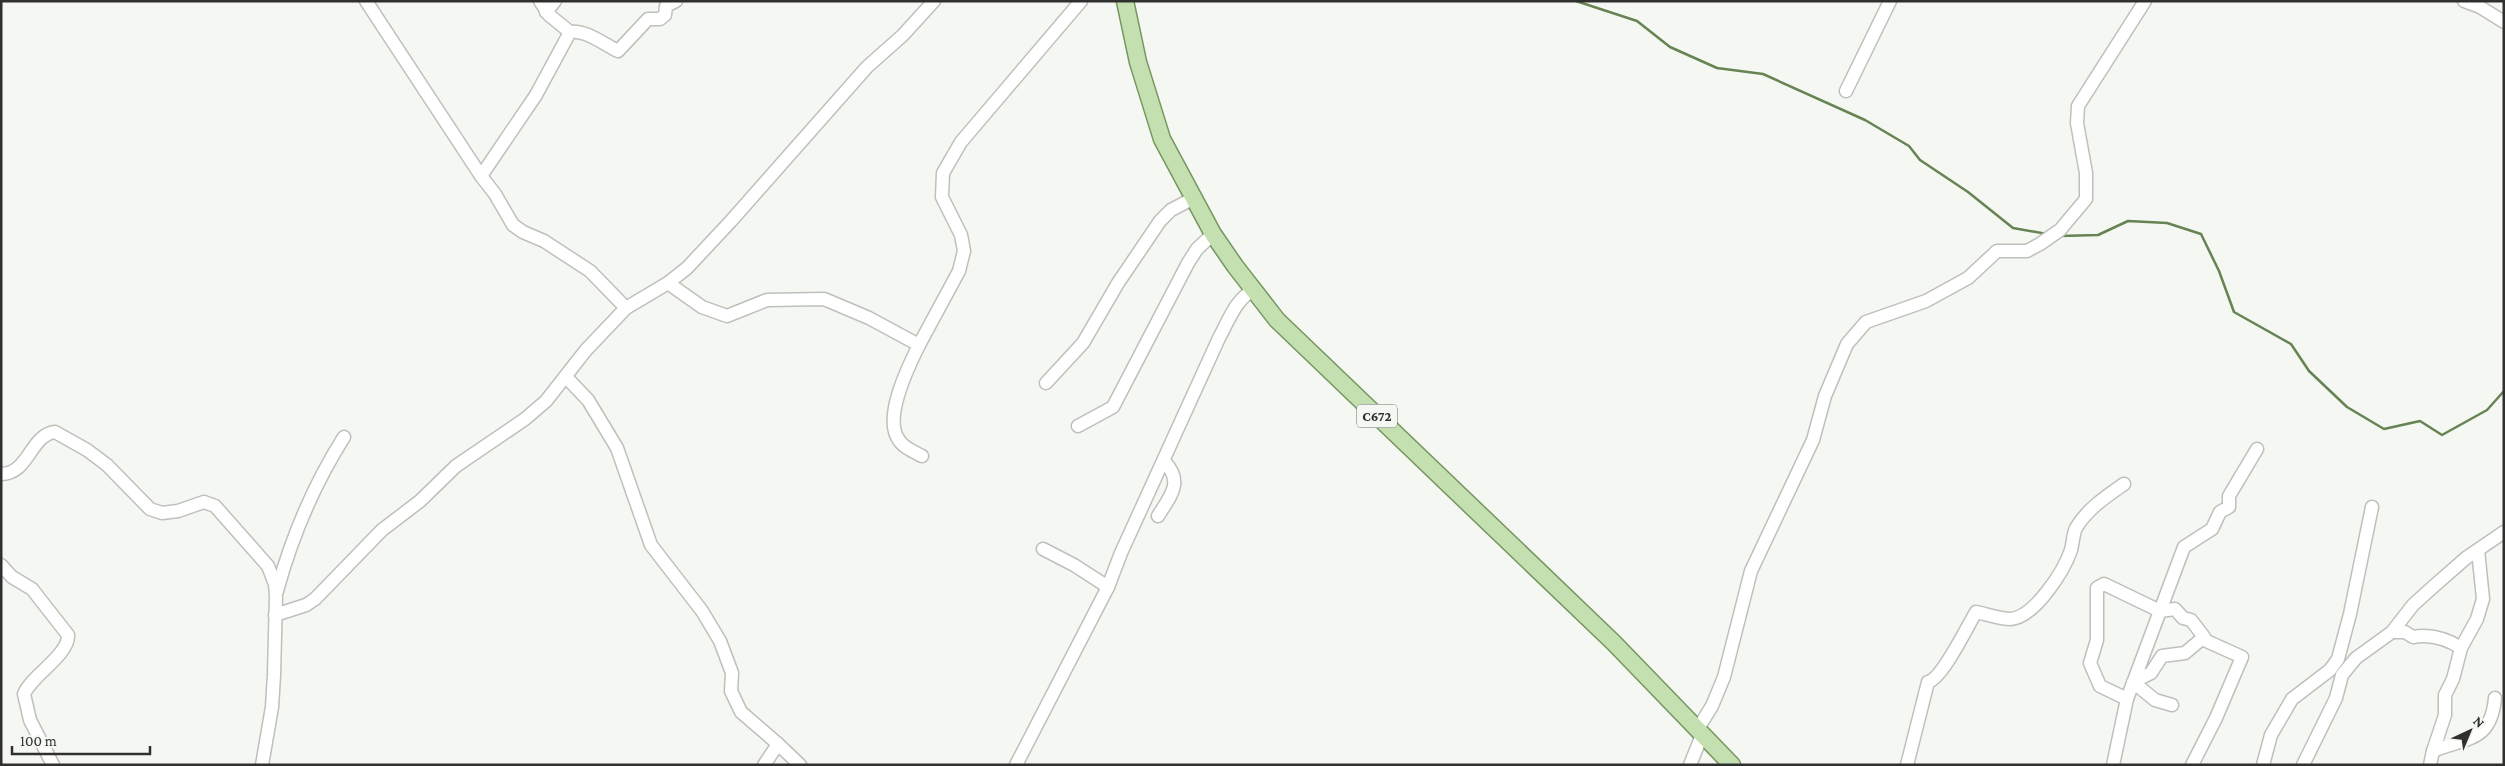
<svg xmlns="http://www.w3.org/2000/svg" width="2505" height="766" viewBox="0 0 2505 766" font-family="'Crimson Pro',serif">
	<rect width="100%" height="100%" fill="#f4f7f2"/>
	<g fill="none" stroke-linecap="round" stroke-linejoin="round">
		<g stroke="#678353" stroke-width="2.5">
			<path d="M1576,1L1637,21L1670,47L1717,68L1763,74L1865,120L1909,146L1920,160L1968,192L2013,228L2047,234"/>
			<path d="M2060,236L2098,235L2128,221L2167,223L2201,234L2219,271L2234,312L2291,344L2309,371L2347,407L2384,429L2420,421L2442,435L2487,410L2504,391"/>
		</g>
		<g stroke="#bec0bc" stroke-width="15">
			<g id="minor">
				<path d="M366,1L481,176L495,194L513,225L523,232L544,241L590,271L626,308"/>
				<path d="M540,1L549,15L570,32"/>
				<path d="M2464,1L2480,7L2504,22"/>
				<path d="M546,12L555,1"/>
				<path d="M1846,91L1890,1"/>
				<path d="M481,176L536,95L570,32C585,29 605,45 618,51L648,19H660L665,15L666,6L676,1"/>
				<path d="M668,283L702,307L727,316L767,300L824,299L869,318L919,345L959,271L964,251L961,235L942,197L943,173L961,142L1081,1"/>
				<path d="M919,345C908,367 885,414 897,437C902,447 912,451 922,456"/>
				<path d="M566,377L588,400L617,448L651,545L702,611L720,641L732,673L731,691L741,712L778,744L764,765"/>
				<path d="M1046,383L1083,343L1118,283L1160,221L1171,210L1194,198"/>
				<path d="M1078,426L1113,407L1188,263L1197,249L1213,234"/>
				<path d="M1,474C29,474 30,435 55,432L87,450L107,465L150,509L162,513L178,511L204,502L215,506L268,566L275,584L276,596L274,675L272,707L262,765"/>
				<path d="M1158,516C1171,495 1184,482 1164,461"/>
				<path d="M1043,549L1074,565L1108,587L1121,553L1219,338C1228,322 1236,298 1254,290"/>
				<path d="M1,565L12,577L32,589L68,635C69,655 32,675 24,694L30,720L53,765"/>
				<path d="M277,591C292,536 313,486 344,437"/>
				<path d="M275,615L306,605L315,599L382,530L420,501L456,466L525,419L546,401L586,350L626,308L668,283L687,268L731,221L867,67L903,35L934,1"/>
				<path d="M2392,632H2405L2413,637C2430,634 2447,639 2461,648"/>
				<path d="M2172,705L2155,700L2133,682L2151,673L2162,656L2185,653L2204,637L2191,620L2183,618L2175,609L2160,611L2127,699L2100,686L2090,663L2097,640V588L2104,584L2160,611L2184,547L2212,529L2220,512L2229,507V496L2257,449"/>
				<path d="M1697,730L1712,706L1724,677L1751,571L1813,440L1825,396L1847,344L1866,322L1926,301L1968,278L1997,251H2027L2040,244L2060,230L2086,199V173L2077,123L2078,106L2145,1"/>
				<path d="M778,744L800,765"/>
				<path d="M2433,751L2445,715V695L2453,679L2461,648L2477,619L2483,599L2478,550"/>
				<path d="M1016,765L1108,587"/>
				<path d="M1690,765L1702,735"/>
				<path d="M1907,765L1928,682C1942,679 1967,627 1976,612C1986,614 2001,619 2010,619C2034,618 2064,571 2071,550C2073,543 2073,534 2076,528C2087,509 2107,496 2124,484"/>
				<path d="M2113,765L2127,699"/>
				<path d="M2192,765L2216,718L2242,657L2202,639"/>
				<path d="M2263,765L2271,735L2292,699L2330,670L2338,659L2350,614L2372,507"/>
				<path d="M2303,765L2336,698L2342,675L2356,658L2392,632L2413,605L2434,586L2466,558L2504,532"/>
				<path d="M2430,765L2433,751C2467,737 2491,742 2495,698"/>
			</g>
		</g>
		<g stroke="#779560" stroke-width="19">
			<path id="major" d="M1125,1L1138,62L1162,139L1213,234L1235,266L1277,320L1614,643L1732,765"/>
		</g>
		<use href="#minor" stroke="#fff" stroke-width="12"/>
		<use href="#major" stroke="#c4e0b0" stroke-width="16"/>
	</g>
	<g text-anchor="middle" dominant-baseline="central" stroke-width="4" stroke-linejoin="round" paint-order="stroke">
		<rect fill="#f4f7f2" stroke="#6b6c6a" stroke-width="1" x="1357" y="404.5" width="40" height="23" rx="4"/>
		<g font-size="14" font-weight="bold" fill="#30312f">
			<text x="1377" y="416">C672</text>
		</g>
	</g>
	<rect width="2505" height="766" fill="none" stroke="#30312f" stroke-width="5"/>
	<g transform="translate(2470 731) rotate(44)" stroke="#f4f7f2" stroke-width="4" paint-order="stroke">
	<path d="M0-4L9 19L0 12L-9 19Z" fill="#30312f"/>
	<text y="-8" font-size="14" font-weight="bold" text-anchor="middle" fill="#30312f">N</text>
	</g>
	<path d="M12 746v8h138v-8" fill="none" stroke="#30312f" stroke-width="2.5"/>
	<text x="20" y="746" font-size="15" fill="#30312f" stroke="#f4f7f2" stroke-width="4" paint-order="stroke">100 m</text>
</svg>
